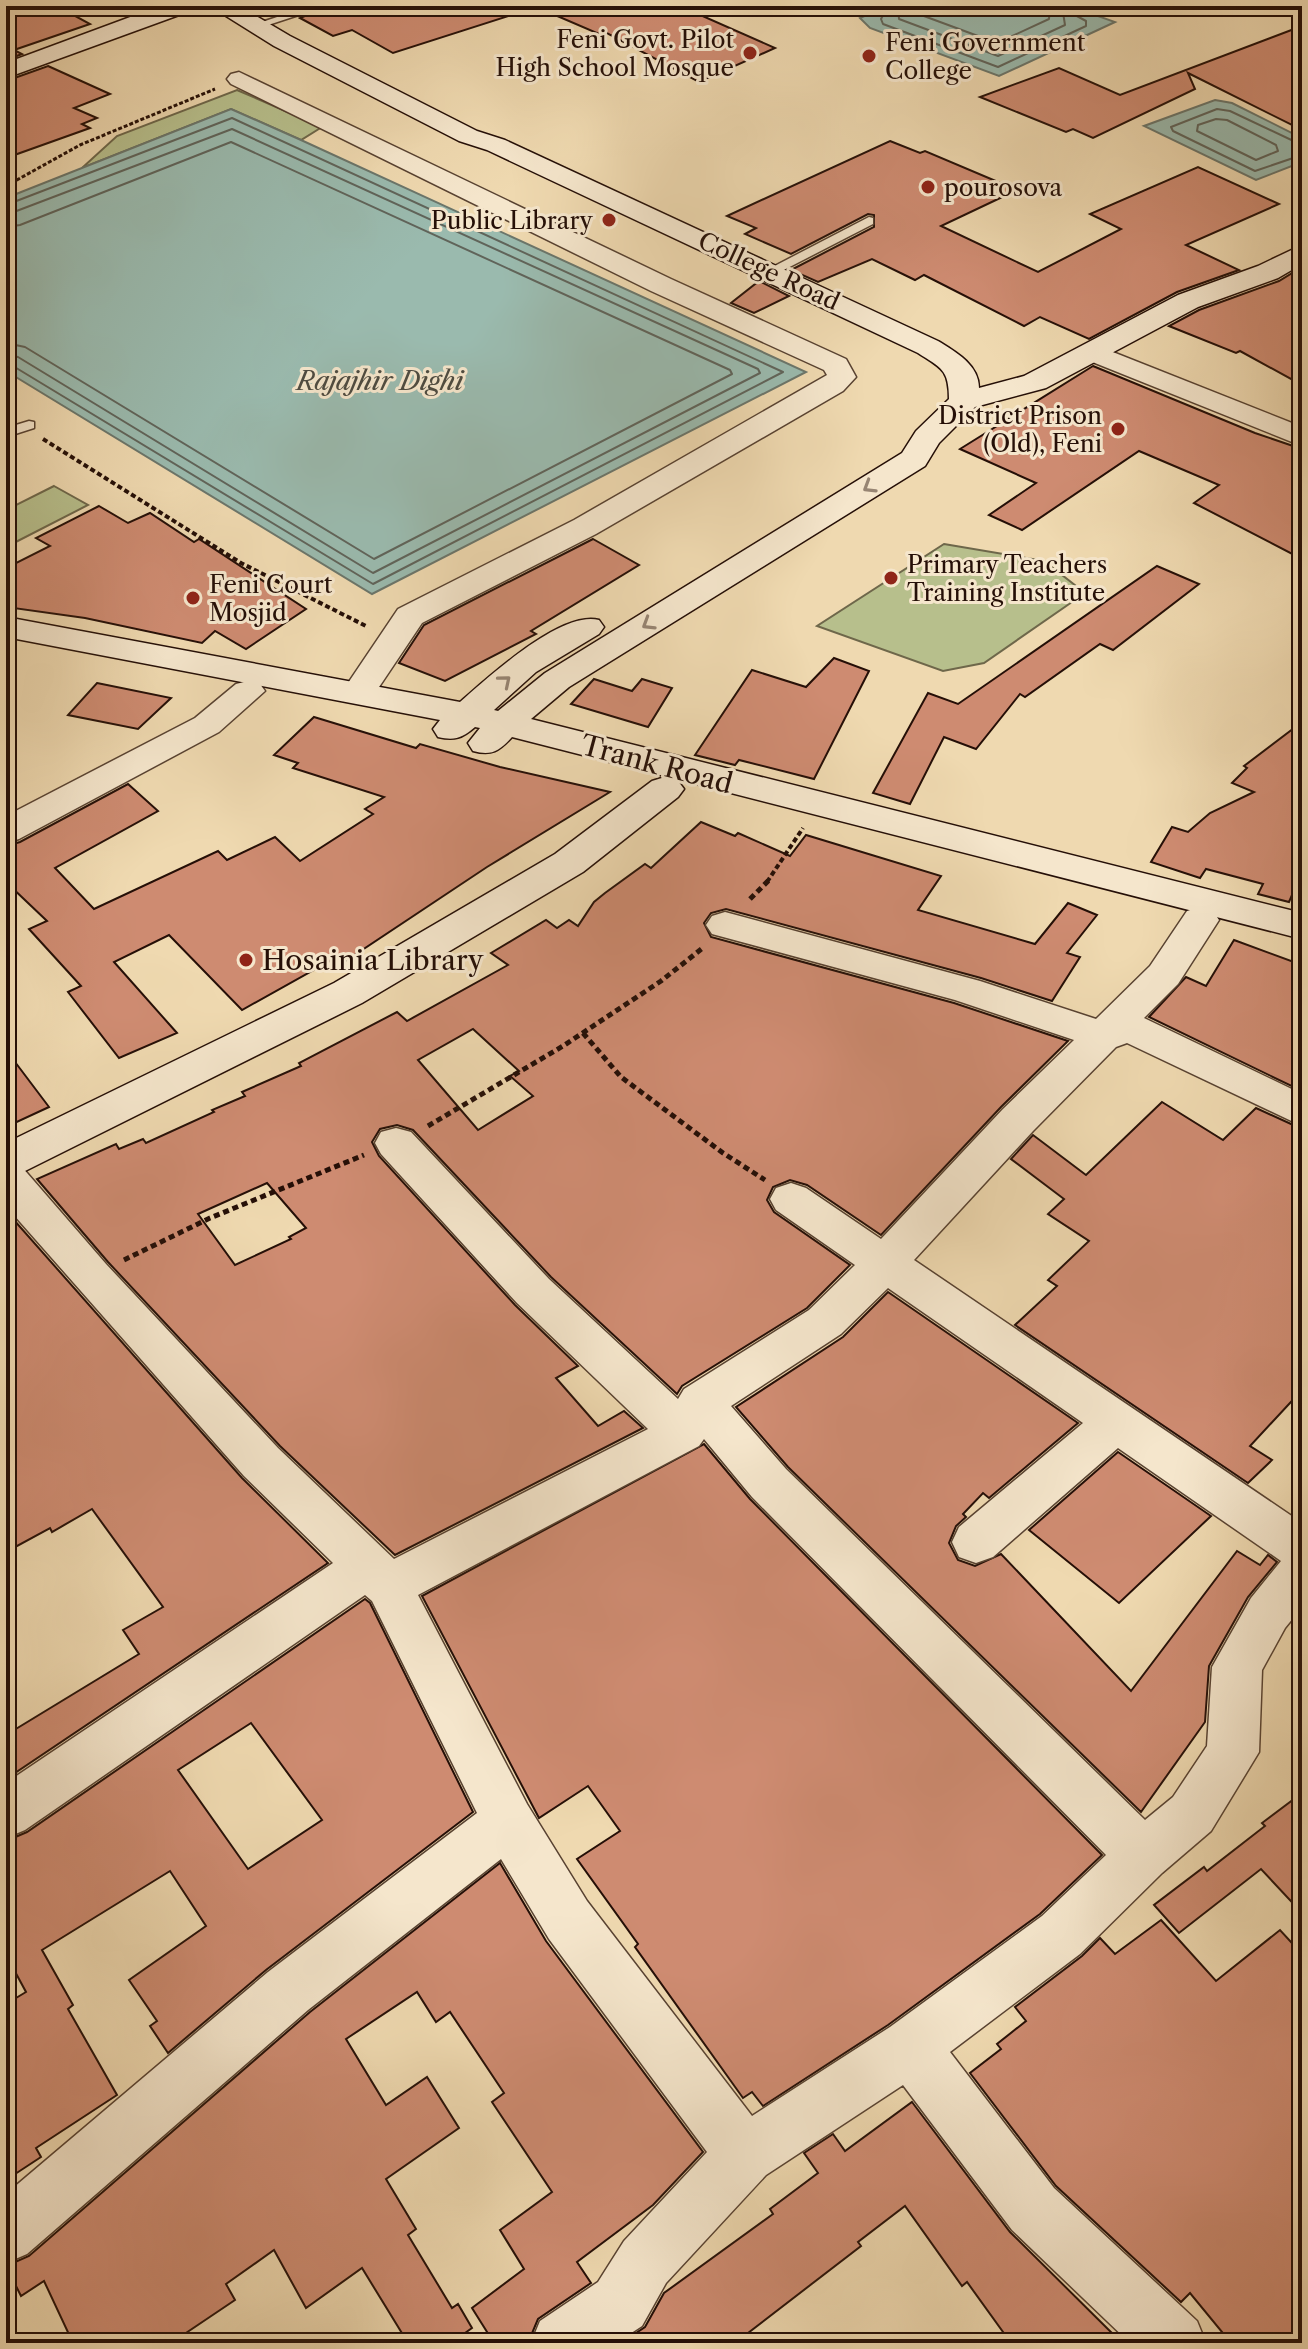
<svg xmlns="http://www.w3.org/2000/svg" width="1308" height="2349" viewBox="0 0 1308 2349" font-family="'Libre Caslon Text',serif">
	<rect width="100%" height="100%" fill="#efd9b0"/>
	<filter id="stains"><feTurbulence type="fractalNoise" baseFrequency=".0025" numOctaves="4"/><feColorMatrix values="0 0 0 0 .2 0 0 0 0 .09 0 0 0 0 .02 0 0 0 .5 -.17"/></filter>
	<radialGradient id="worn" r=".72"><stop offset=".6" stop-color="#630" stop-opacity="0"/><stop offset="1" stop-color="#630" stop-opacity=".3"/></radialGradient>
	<g fill="#b7bf8c" stroke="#6e674a" stroke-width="2">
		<path d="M237,90L322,127L301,140L231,109L82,168L117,136Z"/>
		<path d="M54,486L88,505L6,547V510Z"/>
		<path d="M944,544L1044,561L1085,593L984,663L943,671L817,626Z"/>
	</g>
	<g fill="#9abaae" stroke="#6b766b" stroke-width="2">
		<path d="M887,6H1070L1115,22L999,76L870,28L860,18Z"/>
		<path d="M1215,100L1232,103L1302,138V162L1256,180L1144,126Z"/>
		<path d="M231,109L301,140L806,372L372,594L6,371V198Z"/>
	</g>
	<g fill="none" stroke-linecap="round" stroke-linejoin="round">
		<g stroke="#60645a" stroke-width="2">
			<path d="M888,6L881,19L883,24L998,67L1086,26V21L1075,15L1072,6"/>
			<path d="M898,6L899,19L998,56L1065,25L1062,6"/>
			<path d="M910,6L913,12L997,43L1049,19L1050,6"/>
			<path d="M1216,119L1227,120L1276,145L1278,151L1256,160L1197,131L1198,125Z"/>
			<path d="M1302,145L1230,111L1217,109L1171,127L1173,131L1255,171L1302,155"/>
			<path d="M6,205L232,118L783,372L373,584L13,366L6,365"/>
			<path d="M6,215L232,129L758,369L760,373L373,573L18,357L6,355"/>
			<path d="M6,227L20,225L231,142L730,370L732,374L374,559L25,347L6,343"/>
		</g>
	</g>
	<g fill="#ce8b71" stroke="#250f07" stroke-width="2" fill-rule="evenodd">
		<path d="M6,6H57L90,24L14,50L22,54L6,60Z"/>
		<path d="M329,6H520L521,12L393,53L352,30L333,36L300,18Z"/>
		<path d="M534,6H680L775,48L699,82L605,32L599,34Z"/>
		<path d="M1302,26V130L1188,73L1195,89L1093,138L1073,129L1066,132L980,97L1059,68L1120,95Z"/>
		<path d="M48,66L110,94L74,108L97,118L82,124L90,128L6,158V81Z"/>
		<path d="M890,141L920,153L925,151L1017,190L941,226L1038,272L1121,229L1090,214L1198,167L1279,204L1186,245L1239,270L1177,292L1089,339L1040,317L1024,326L924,275L915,280L872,259L818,282L791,270L874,227V215L868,214L791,254L745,234L756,228L727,216Z"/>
		<path d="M1302,267V385L1240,351L1236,353L1169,326L1199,310L1279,281Z"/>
		<path d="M759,281L789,296L754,313L731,303Z"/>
		<path d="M1093,366L1255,433L1302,449V559L1194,503L1219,485L1139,451L1022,530L989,515L1036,483L960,449Z"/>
		<path d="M99,506L128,523L150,513L194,542L199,539L306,609L246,649L215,631L202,643L85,618L6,607V568L50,546L36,538Z"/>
		<path d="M593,539L639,565L531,631L536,634L445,681L399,663L424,625Z"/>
		<path d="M1157,566L1199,584L1113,650L1100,644L1025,697L1020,694L976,749L944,737L910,804L873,793L928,693L958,704Z"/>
		<path d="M834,658L869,671L814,779L739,760L735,765L695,755L752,670L806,687Z"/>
		<path d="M594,679L632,691L642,679L672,688L648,727L571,704Z"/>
		<path d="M97,683L171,698L138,729L68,715Z"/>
		<path d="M314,717L416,748L420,744L500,767L610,792L487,867L338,966L330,961L242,1010L169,935L114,962L177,1033L119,1058L68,992L81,986L29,929L47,921L6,882V846L20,842L128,784L158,811L55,868L94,909L218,851L227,860L275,837L300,861L373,814L365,809L384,797L293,768L298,763L274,755Z"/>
		<path d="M1302,722V872L1289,902L1258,894L1263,884L1206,869L1200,878L1151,862L1172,827L1188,832L1210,813L1254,792L1232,783L1247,768L1244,766Z"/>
		<path d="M701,822L735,836L738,833L790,856L806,835L941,876L918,910L1035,944L1068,903L1097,915L1067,953L1080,957L1052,1001L981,978L726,909L711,913L704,923L711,937L954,1003L1068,1041L1001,1107L881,1235L807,1185L790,1180L773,1187L767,1200L774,1212L850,1265L807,1308L682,1386L677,1394L551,1277L413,1130L397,1125L380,1129L372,1142L379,1156L515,1305L578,1366L556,1378L598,1426L624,1411L643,1428L395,1555L280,1446L108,1262L37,1179L116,1144L119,1149L143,1139L146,1143L214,1112L212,1110L245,1096L242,1092L301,1066L299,1063L397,1012L407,1021L508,965L491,953L546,920L557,928L569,920L578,926L594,902L605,893L645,864L651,868ZM473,1029L519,1071L510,1076L533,1096L478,1130L418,1060ZM267,1183L306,1228L289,1237L291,1239L235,1265L198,1214Z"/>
		<path d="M1234,940L1302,965V1091L1149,1017L1186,977L1206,986Z"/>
		<path d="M6,1050L49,1107L6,1127Z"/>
		<path d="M1162,1102L1223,1140L1256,1108L1302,1129V1390L1250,1446L1272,1460L1248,1483L1015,1325L1057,1286L1048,1280L1089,1241L1048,1214L1064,1199L1011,1159L1033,1135L1086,1175Z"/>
		<path d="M6,1211L242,1478L328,1563L6,1779V1735L139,1654L123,1630L163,1607L92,1509L52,1532L50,1528L6,1552Z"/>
		<path d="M888,1292L1078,1423L989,1498L983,1493L963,1514L966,1517L956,1526L949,1543L958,1560L975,1566L1001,1554L1131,1691L1237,1551L1260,1565L1268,1555L1277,1562L1248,1597L1209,1666L1205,1722L1141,1812L788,1467L736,1407L843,1337Z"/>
		<path d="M704,1444L750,1499L1102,1855L1040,1914L888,2025L763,2106L752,2092L743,2098L635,1947L638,1944L577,1859L620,1831L588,1786L539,1818L422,1596Z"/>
		<path d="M1118,1452L1211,1516L1119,1603L1029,1530Z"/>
		<path d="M365,1599L370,1603L473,1812L266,1970L168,2053L150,2026L157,2021L129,1980L206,1926L170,1871L42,1950L73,2005L68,2009L117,2095L36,2148L41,2157L6,2180V2004L26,1992L6,1955V1841L27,1832ZM251,1723L322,1820L248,1869L178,1770Z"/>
		<path d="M1302,1793V1913L1261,1869L1179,1933L1154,1905L1204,1867L1207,1871L1265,1826L1262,1823Z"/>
		<path d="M500,1863L546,1941L703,2152L653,2205L577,2262L591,2283L538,2319L528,2343H494L472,2308L524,2269L500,2230L552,2192L492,2102L504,2093L450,2012L436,2022L417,1992L346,2039L386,2105L427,2077L459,2128L386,2179L416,2229L408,2235L452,2308L458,2304L472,2328L451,2343H408L362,2268L306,2308L274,2250L226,2284L235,2300L171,2343H73L44,2281L21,2296L6,2266L29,2256L310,2012Z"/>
		<path d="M1161,1920L1216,1981L1280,1930L1302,1954V2343H1231L1190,2293L1181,2302L1056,2186L970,2073L1001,2049L997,2044L1026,2021L1015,2007L1082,1956L1100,1938L1115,1954Z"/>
		<path d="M912,2102L1010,2232L1122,2343H1011L967,2282L962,2286L905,2206L858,2242L861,2246L735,2343H621L645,2327L664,2293L773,2214L770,2209L818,2173L804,2153L833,2134L845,2151Z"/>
	</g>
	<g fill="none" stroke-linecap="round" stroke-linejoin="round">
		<g stroke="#584231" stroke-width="3">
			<g id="service">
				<path d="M310,6H326L259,28L250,26Z"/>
				<path d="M869,217L873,218V224L776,274L765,271Z"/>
				<path d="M29,421L34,422V428L6,437V428Z"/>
			</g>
		</g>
		<g stroke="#584231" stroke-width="3">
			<g id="minor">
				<path d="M239,72L671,279L846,359L856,377L843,391L596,534L422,623L371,699L359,702L347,699L342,692L398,609L574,520L827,375L824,370L651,291L231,84L227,79L231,74Z"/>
				<path d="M1095,345L1302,427V446L1085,359L1081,353L1085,347Z"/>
				<path d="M248,681L260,684L265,691L219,732L19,839L6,843V816L195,718L236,684Z"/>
				<path d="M1200,907L1213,911L1219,920L1178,984L1144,1018L1302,1094V1126L1127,1043L1116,1047L1033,1131L914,1260L1302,1523V1607L1285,1628L1262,1670L1259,1752L1211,1831L1162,1873L1080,1954L950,2052L1054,2188L1197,2321L1206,2343H1130L1012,2230L903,2085L766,2175L666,2283L642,2326L616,2343H531L540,2321L598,2282L624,2241L707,2152L549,1939L501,1859L308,2010L27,2254L6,2263V2194L268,1972L477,1813L372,1601L365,1595L25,1830L6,1838V1783L333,1563L244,1476L6,1206V1161L21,1166L106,1264L278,1448L394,1559L648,1429L517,1303L381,1154L375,1143L381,1132L396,1128L411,1132L549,1279L678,1399L684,1389L809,1310L855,1265L776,1210L770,1199L776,1188L791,1183L806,1188L881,1239L1003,1109L1074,1040L955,1000L712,934L706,925L712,916L725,912L980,981L1096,1019L1150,966L1187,911ZM888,1288L1083,1423L959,1527L952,1542L959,1557L976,1563L993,1557L1118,1448L1281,1561L1251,1598L1212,1667L1207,1746L1173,1797L1145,1820L786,1469L731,1406L841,1334ZM704,1439L752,1497L1106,1855L1042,1916L890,2027L752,2116L587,1901L527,1804L418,1595L699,1446Z"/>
			</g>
		</g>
		<g stroke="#250f07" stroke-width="3">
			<g id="secondary">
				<path d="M160,6H194L190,11L6,78V63Z"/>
				<path d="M210,6H239L290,36L477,131L505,140L938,341C956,352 979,365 979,388L1024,376L1178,295L1258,266L1302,245V264L1278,278L1198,307L1046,388L975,407L939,443L925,466L569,687L531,719L1302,913V939L512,737C499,751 492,756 473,751L468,743L480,728L475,727C462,738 455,741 438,737L433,729L440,720L6,637V617L460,702C489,677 561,610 599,620L604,627L599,634L536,672L494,710L498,711L545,673L902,453L916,431L949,399C949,369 941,368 918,353L487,150L459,141L274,46Z"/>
				<path d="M665,777L678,781L684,789L678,797L583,872L362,1003L21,1173L6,1178V1143L334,983L555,854L652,781Z"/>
			</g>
		</g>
		<path stroke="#250f07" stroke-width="3" stroke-dasharray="4 2" stroke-linecap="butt" d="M6,186L80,145L215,89"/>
		<g stroke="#250f07" stroke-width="4" stroke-dasharray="5 3" stroke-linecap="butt">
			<path d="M43,439L241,563L366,626"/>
			<path d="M767,882L803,828"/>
		</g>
		<g stroke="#250f07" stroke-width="5" stroke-dasharray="6 4" stroke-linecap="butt">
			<path d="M750,899L769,880"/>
			<path d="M583,1033L621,1077L723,1153L765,1180"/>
			<path d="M428,1126L563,1046L661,981L704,947"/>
			<path d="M124,1260L210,1218L364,1155"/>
		</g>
		<use href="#service" fill="#f5e6cc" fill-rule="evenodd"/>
		<use href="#minor" fill="#f5e6cc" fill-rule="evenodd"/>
		<use href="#secondary" fill="#f5e6cc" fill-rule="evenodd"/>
	</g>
	<defs><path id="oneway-chevron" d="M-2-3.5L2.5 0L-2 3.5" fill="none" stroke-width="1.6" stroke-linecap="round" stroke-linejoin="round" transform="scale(2)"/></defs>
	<g stroke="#978573">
		<use href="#oneway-chevron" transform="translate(869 487) rotate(148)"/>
		<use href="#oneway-chevron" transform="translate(648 624) rotate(148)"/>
		<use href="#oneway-chevron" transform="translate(505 681) rotate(-40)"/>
	</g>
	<g fill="#8f2418" stroke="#f5e6cc" stroke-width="3">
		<circle cx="750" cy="53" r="8"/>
		<circle cx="869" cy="56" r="8"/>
		<circle cx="928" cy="187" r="8"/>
		<circle cx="609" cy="220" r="8"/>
		<circle cx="1118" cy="429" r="8"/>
		<circle cx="891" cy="578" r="8"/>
		<circle cx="193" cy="598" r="8"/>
		<circle cx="246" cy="960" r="8"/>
	</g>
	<g text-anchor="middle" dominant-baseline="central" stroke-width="6" stroke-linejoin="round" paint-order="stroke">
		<g font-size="24" fill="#250f07" stroke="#f5e6cc" text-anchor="start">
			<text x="734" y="39" text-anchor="end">Feni Govt. Pilot<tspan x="734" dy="28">High School Mosque</tspan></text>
			<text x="885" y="42">Feni Government<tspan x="885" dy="28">College</tspan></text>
			<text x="944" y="187">pourosova</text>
			<text x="593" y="220" text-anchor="end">Public Library</text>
			<text x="1102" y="415" text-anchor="end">District Prison<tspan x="1102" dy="28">(Old), Feni</tspan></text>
			<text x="907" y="564">Primary Teachers<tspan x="907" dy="28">Training Institute</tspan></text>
			<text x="209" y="584">Feni Court<tspan x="209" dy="28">Mosjid</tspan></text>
		</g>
		<g font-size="24" fill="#250f07" stroke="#f5e6cc">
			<text transform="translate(769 271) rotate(25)">College Road</text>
		</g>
		<g font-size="26" font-style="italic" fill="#4e4b41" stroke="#f5e6cc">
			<text x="380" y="381">Rajajhir Dighi</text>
		</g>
		<g font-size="28" fill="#250f07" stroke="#f5e6cc">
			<text transform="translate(657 764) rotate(15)">Trank Road</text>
		</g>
		<g font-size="28" fill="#250f07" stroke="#f5e6cc" text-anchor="start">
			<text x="262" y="960">Hosainia Library</text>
		</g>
	</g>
	<rect width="1308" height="2349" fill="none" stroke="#efd9b0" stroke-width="32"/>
	<rect x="8" y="8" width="1292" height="2333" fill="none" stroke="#250f07" stroke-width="4"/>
	<rect x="16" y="16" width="1276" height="2317" fill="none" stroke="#250f07" stroke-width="2"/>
	<rect width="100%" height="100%" filter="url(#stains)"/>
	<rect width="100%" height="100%" fill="url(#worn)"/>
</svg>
